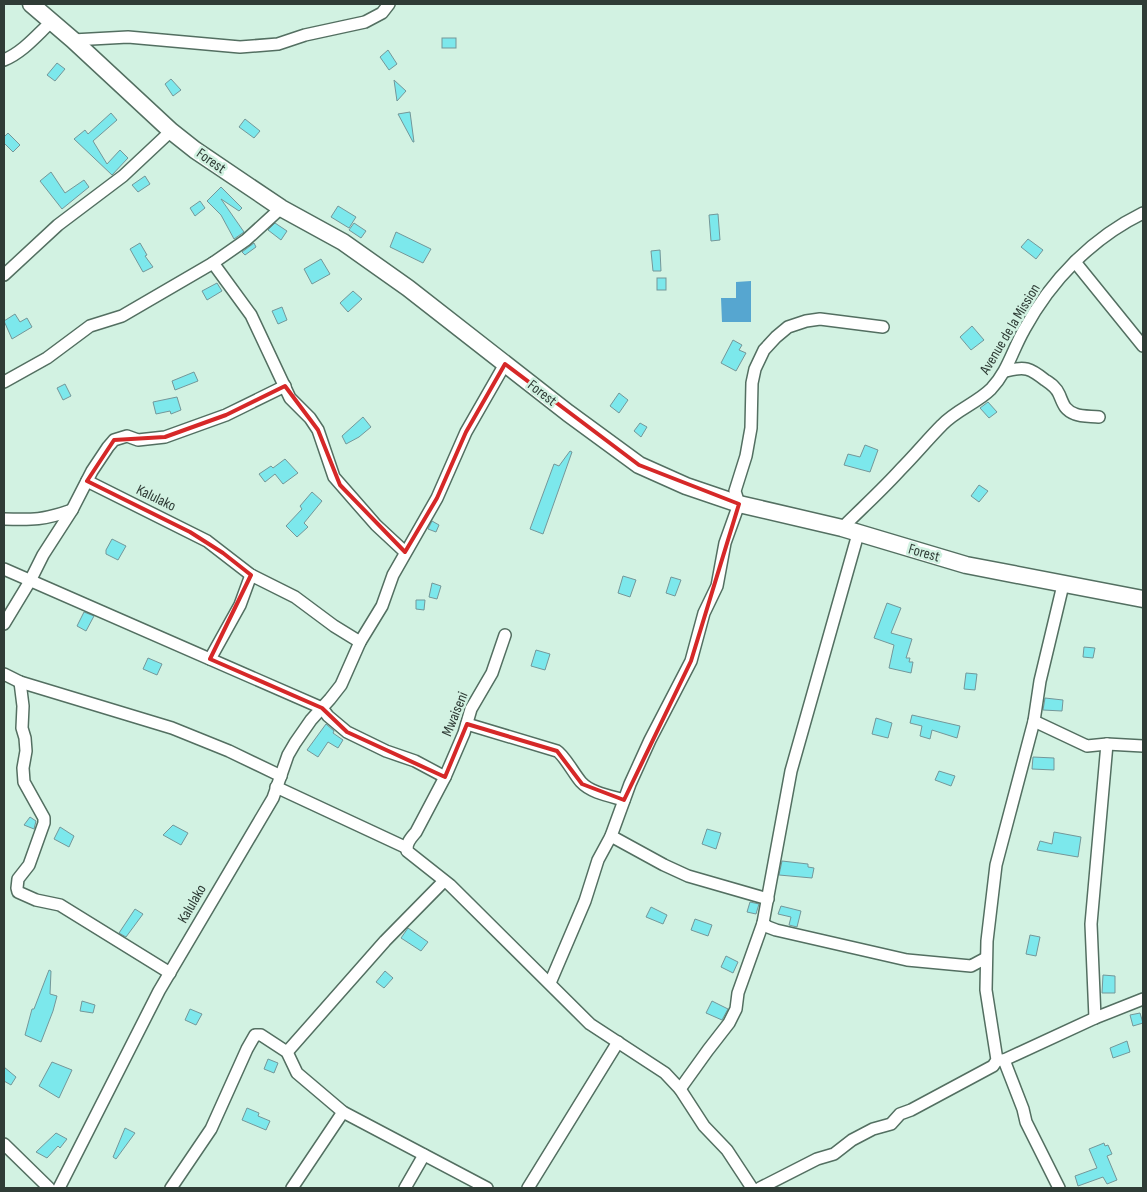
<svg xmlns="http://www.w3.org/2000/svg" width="1147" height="1192" viewBox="0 0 1147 1192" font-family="'Sofia Sans Condensed',sans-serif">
	<rect width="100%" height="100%" fill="#d2f2e2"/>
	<path fill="#56a6d0" d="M751,281V322H722L721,298H736V282Z"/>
	<g fill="#7ce8ec" stroke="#749799">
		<rect x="442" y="38" width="14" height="10"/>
		<path d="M388,50L397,64L389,70L380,57Z"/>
		<path d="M57,63L65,69L55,81L47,75Z"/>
		<path d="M171,79L181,90L173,96L165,84Z"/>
		<path d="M394,80L406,91L397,101Z"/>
		<path d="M410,112L414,142H413L398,114Z"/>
		<path d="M111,113L117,120L93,141L107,164L120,150L128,158L112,175L74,139L85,130L88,134Z"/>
		<path d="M245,119L260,131L254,138L239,127Z"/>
		<path d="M8,133L20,145L13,152L4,143V137Z"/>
		<path d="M51,172L65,193L84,180L89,187L62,209L40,181Z"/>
		<path d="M145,176L150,184L138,192L132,185Z"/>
		<path d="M221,187L242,208L239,211L221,199L244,232L234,239L221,215L207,201Z"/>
		<path d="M200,201L205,208L195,216L190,208Z"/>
		<path d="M338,206L356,217L349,228L331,217Z"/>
		<path d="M718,214L720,240L711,241L709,215Z"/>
		<path d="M275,223L287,231L281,240L268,230Z"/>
		<path d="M354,223L366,231L361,238L349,230Z"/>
		<path d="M396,232L431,249L423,263L390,247Z"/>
		<path d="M1028,239L1043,250L1036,259L1021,247Z"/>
		<path d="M140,243L147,255L145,256L153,267L143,272L130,249Z"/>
		<path d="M254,243L256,247L245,255L242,252Z"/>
		<path d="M660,250L661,271H653L651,251Z"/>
		<path d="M321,259L330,274L312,284L304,269Z"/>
		<rect x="657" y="278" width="9" height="12"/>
		<path d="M217,283L222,291L207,300L202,291Z"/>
		<path d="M353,291L362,299L348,312L340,303Z"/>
		<path d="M282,307L287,320L278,324L272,311Z"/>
		<path d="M15,314L20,322L27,318L32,327L12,339L4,321Z"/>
		<path d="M972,326L984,340L971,350L960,337Z"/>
		<path d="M733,340L742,345L739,350L746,353L736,371L721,363Z"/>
		<path d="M194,372L198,381L175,390L172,381Z"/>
		<path d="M65,384L71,396L63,400L57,388Z"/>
		<path d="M619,393L628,400L619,413L610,406Z"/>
		<path d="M177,397L181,410L171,414L170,411L156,414L153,402Z"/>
		<path d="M988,402L997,412L989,418L980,408Z"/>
		<path d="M363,417L371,427L359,437L346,444L342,436Z"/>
		<path d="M640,423L647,427L641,437L634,431Z"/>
		<path d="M865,445L878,450L870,472L844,465L848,454L860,457Z"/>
		<path d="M570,451L572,452L543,534L530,529L554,464L559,466Z"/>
		<path d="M285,459L298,473L283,484L275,474L265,482L259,474L271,466L273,468Z"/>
		<path d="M979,485L988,491L979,502L971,496Z"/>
		<path d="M312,492L322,501L304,523L308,527L297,537L286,526L302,509L300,506Z"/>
		<path d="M432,521L439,525L436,532L428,529Z"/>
		<path d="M112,539L126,546L118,560L106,554V550Z"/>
		<path d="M623,576L636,580L630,597L618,593Z"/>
		<path d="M671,577L681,580L675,596L666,593Z"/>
		<path d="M432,583L441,586L437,599L429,597Z"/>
		<path d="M416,600H425L424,610L416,609Z"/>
		<path d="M887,603L901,608L891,633L912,639L906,658H910L909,662H913L911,673L889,668L894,645L874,638Z"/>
		<path d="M84,612L94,616L86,631L77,626Z"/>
		<path d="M1084,647L1095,648L1093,658L1083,657Z"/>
		<path d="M536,650L550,654L545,670L531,666Z"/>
		<path d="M148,658L162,664L157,675L143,669Z"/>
		<path d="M966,673L977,674L975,690L964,689Z"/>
		<path d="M1045,698L1063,700L1062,711L1043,710Z"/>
		<path d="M912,715L960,726L957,738L932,730L930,739L920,736L922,726L910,723Z"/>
		<path d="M876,718L892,723L888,738L872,734Z"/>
		<path d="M326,724L334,731L333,733L343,740L338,748L328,742L318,757L307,750Z"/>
		<path d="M1033,757L1054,758V770L1032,769Z"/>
		<path d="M939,771L955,776L951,786L935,780Z"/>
		<path d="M30,817L36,821L34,829L24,825Z"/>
		<path d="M173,825L188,833L181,845L163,835Z"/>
		<path d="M60,827L74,836L69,847L54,839Z"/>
		<path d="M707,829L721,833L716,849L702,844Z"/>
		<path d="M1054,832L1081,837L1078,857L1037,850L1040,841L1052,844Z"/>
		<path d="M782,861L808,864V867L814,868L812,878L779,875Z"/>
		<path d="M750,902L759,904L756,914L747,912Z"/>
		<path d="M781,906L801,911L797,927L789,925L791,917L778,914Z"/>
		<path d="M651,907L667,915L663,924L646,917Z"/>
		<path d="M135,909L143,914L126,937L119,933Z"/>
		<path d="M695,919L712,925L708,936L691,930Z"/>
		<path d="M408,928L428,942L421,951L401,938Z"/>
		<path d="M1030,935L1040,937L1036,956L1026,954Z"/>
		<path d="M726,956L738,962L733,973L721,967Z"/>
		<path d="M49,970L51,971L50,994L57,996L53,1011L41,1042L25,1035L32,1009H34Z"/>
		<path d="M385,971L393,978L384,988L376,982Z"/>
		<path d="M1103,975L1115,976V993H1102Z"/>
		<path d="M82,1001L95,1005L93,1013L80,1011Z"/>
		<path d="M712,1001L728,1009L722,1020L706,1013Z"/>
		<path d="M190,1009L202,1014L196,1025L185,1020Z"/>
		<path d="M1140,1013L1143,1023L1133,1026L1130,1015Z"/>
		<path d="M1127,1041L1130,1052L1113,1058L1110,1048Z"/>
		<path d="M268,1059L278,1063L274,1073L264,1069Z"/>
		<path d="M52,1062L72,1070L59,1098L39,1086Z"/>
		<path d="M4,1067L16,1077L11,1085L4,1081Z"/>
		<path d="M247,1108L259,1113L258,1116L270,1121L266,1130L242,1120Z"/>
		<path d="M125,1128L135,1133L116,1159L113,1157Z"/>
		<path d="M56,1133L67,1139L60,1148L58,1146L47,1158L36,1152Z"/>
		<path d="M1104,1143L1105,1146L1108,1145L1112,1154L1107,1156L1117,1180L1107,1184L1103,1177L1078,1186L1075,1176L1097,1168L1089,1149Z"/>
	</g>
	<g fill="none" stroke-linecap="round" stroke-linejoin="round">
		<g stroke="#536f61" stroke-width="14">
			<g id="street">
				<path d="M73,40L128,37L240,47L278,44L305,35L365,22L382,13L389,4"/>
				<path d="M4,60C23,52 36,36 51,22"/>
				<path d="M1075,262L1143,346"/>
				<path d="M213,263L251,315L290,398L310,418L318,430L334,477L376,525L405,552"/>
				<path d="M4,275L58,225L123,176L171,131"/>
				<path d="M1006,371C1025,366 1030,368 1045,380C1051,384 1056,387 1059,394C1063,403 1064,410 1075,414C1082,417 1092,416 1099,417"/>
				<path d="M4,382L47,358L90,326L122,316L213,263L246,240L281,208"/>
				<path d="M87,481L207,541L251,575L295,597L334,626L360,642"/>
				<path d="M4,519C33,520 44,520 72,510"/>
				<path d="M842,528C862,508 882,490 901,469C915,455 928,439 942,425C956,410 977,403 991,389C1008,371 1012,351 1024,330C1051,280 1092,238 1143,213"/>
				<path d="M858,534L791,771L763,923L768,927L776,930L907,960L971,966L986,958"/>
				<path d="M4,569L322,708L328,716L347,732L386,751L415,761L445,777"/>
				<path d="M4,624L30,581L43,555L72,510L92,471L108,447L114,440L127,436L138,440L165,437L226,415L285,386"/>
				<path d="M505,635L492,673L471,709L464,733L445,777L416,832C411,838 406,843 407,851L450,885L590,1024L665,1073L680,1089L704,1126L727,1150L752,1188"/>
				<path d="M210,659L240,605L251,575"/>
				<path d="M4,674L20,682L172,728L229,751L281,776"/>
				<path d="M20,682L23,706L22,728L25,738L26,751L23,768L24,782L44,818V823L29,865L18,879L17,888L18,892L36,900L60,905L170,973"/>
				<path d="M1034,721L1087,746L1107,744L1143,746"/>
				<path d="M467,724L557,751C564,755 574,774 581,782C591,793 610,796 624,800"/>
				<path d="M276,787L407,848"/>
				<path d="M611,836L664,865L688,876L768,899"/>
				<path d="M550,983L585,901L598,860L611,836L630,784L650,740L691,661L704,613L717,586L725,543L739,504L735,491L746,456L751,428L752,383L755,369L764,350L776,337L788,327L806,321L820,319L883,327"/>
				<path d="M1095,1018L1091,924L1107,744"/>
				<path d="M287,1052L385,941L444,881"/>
				<path d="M997,1060H1004L1095,1018L1143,999"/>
				<path d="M1004,1060L1023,1109L1026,1122L1059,1188"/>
				<path d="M680,1089L708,1050L729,1023L736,1009L738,993L763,923"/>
				<path d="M4,1144L49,1188"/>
				<path d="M59,1188L159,991L273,798L288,755L295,743L311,720L330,699L341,685L360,642L382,606L393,575L437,498L466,432L505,364"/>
				<path d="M171,1188L211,1129L247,1049L255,1035H261L287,1052L297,1073L343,1112L487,1188"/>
				<path d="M292,1188L343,1112"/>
				<path d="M405,1188L424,1155"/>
				<path d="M528,1188L618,1042"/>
				<path d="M760,1188L817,1159L834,1154L852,1140L873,1129L891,1124L900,1114L911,1110L993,1066L997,1060L986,990L987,941L996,865L1034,721L1040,681L1063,585"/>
			</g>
		</g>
		<g stroke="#536f61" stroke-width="19">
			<path id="secondary" d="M31,4L73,40L171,131L195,150L281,208L343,242L408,288L568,413L639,465L686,486L739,504L842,528L966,565L1143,599"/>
		</g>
		<use href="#street" stroke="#fff" stroke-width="11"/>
		<use href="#secondary" stroke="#fff" stroke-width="16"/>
	</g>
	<path fill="none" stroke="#d62828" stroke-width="4" stroke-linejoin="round" d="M505,364L639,465L739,504L691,661L624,800L582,784L557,751L467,724L445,777L347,732L322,708L210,659L251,575L223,553L190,532L87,481L114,440L165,437L226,415L285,386L318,430L340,485L405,552L437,498L466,432Z"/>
	<g text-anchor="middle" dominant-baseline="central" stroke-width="5" stroke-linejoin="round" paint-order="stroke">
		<g font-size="15" fill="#2f3c36" stroke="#d2f2e2">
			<text transform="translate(211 161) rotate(35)">Forest</text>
			<text transform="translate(1010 329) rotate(-59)">Avenue de la Mission</text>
			<text transform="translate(542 393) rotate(38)">Forest</text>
			<text transform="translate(156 498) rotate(26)">Kalulako</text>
			<text transform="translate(924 553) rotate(16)">Forest</text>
			<text transform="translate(455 714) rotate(-68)">Mwaiseni</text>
			<text transform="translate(192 904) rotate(-60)">Kalulako</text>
		</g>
	</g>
	<rect width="1147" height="1192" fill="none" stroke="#2f3c36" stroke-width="10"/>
</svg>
